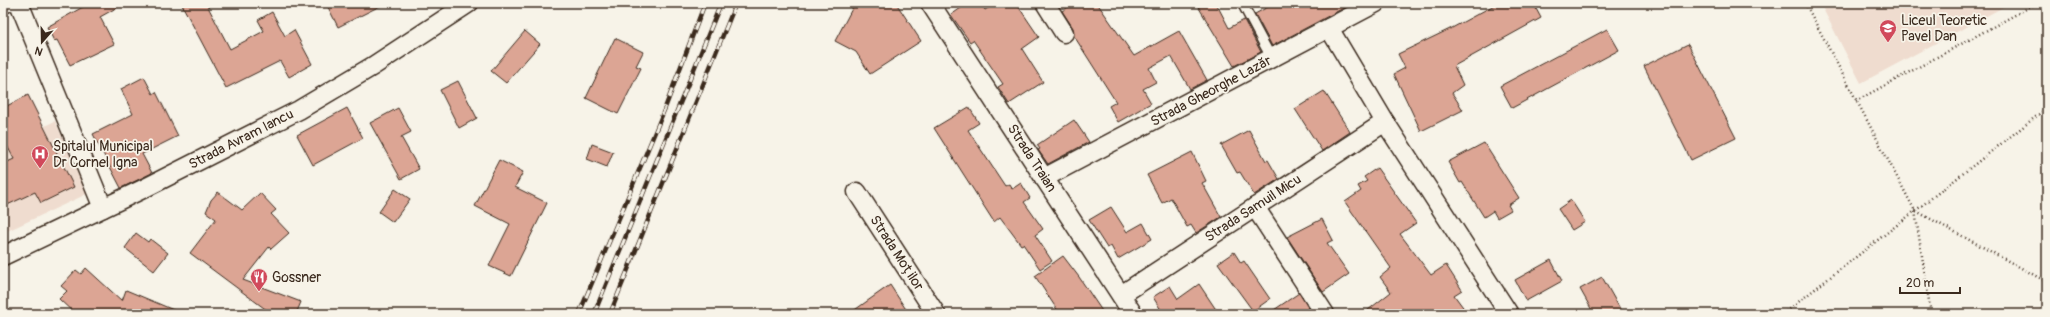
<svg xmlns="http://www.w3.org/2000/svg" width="2050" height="317" viewBox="0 0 2050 317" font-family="Pangolin,sans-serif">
	<rect width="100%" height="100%" fill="#f7f3e8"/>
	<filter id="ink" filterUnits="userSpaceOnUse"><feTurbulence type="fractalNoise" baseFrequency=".025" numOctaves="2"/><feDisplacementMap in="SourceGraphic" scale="8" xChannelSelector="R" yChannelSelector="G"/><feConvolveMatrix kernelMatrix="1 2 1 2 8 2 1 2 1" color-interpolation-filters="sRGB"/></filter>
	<g filter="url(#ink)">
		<g fill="#efdccf">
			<path d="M1820,3H2011L1861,83Z"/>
			<path d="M55,121L89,193L3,233V142L5,145Z"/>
		</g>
		<g fill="#dca594" stroke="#3b2a1e">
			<path d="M90,3H125L100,17L114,44L70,65L57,40L54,41L47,27Z"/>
			<path d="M181,3H206L230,49L264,31L258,20L272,12L285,36L294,30L312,64L289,77L280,61L226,88Z"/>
			<path d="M326,3H386L338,27Z"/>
			<path d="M855,3H896L921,41L870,74L856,52L835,41Z"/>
			<path d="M968,3H980L985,10L996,3H1016L1039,37L1022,49L1043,82L1009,104L998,87L1003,84L973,40L970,42L951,15Z"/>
			<path d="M1075,3H1097L1134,56L1179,31L1207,80L1190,89L1171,56L1149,68L1156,82L1143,89L1151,103L1118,122L1109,106L1116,102L1074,36L1073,28L1062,11Z"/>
			<path d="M1196,3H1216L1229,28L1244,20L1261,52L1234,66Z"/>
			<path d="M1275,3H1353L1272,46L1255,14Z"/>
			<path d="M1498,3H1533L1541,18L1454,66L1463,85L1452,93L1463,110L1421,131L1394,74L1405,68L1398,54L1452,28Z"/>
			<path d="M1607,29L1619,50L1512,108L1500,86Z"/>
			<path d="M525,31L540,44L506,83L491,71Z"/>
			<path d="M615,38L643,52L636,66L641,68L618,114L586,98Z"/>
			<path d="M1688,44L1736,138L1691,160L1644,66Z"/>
			<path d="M144,77L153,94L156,92L178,136L142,154L152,173L121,188L93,134L133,114L121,89Z"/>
			<path d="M458,81L477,118L459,128L440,90Z"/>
			<path d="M1324,91L1350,132L1322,151L1295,109Z"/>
			<path d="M28,95L74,187L41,203L35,192L3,207V164L14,159L3,138V108Z"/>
			<path d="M969,107L979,123L968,130L1005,186L1009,184L1012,189L1021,183L1030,198L1024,202L1043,229L1035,235L1052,261L1040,269L1023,244L1021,245L1000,217L994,222L934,128Z"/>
			<path d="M347,108L363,138L313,165L297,135Z"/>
			<path d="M398,108L411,132L401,137L419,169L401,179L370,123Z"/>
			<path d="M1074,120L1089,142L1048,164L1038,150L1040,149L1037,145Z"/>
			<path d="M1249,130L1266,161L1268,160L1279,179L1254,195L1240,172L1237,173L1221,145Z"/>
			<path d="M1484,143L1519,198L1508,205L1511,210L1497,218L1493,211L1484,217L1462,182L1460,183L1448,162Z"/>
			<path d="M592,144L613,152L607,167L587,159Z"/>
			<path d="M1192,152L1206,181L1202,183L1221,217L1196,233L1191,225L1187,227L1171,198L1162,203L1147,175Z"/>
			<path d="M499,160L523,172L515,187L547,203L511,276L489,266L510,224L475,206Z"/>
			<path d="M1377,168L1416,223L1400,234L1431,275L1446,265L1462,290L1454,295L1468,314H1363L1391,292L1380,277L1391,268L1345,202L1361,191L1358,186L1367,181L1364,177Z"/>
			<path d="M395,189L410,199L393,222L379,212Z"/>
			<path d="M218,192L242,210L260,193L276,210L271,214L289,233L271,249L269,247L243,280L301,302L296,314H272L190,253L216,219L206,212L211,200Z"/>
			<path d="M1571,200L1585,222L1572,230L1558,209Z"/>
			<path d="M1111,207L1127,232L1143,223L1152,239L1118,259L1111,246L1107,248L1089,220Z"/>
			<path d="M1322,219L1333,240L1327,243L1349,274L1323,292L1287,237Z"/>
			<path d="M136,233L148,242L150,239L168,253L154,271L125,248Z"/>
			<path d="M1234,252L1241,263L1244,261L1270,299L1253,311L1218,263Z"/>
			<path d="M1063,256L1079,277L1104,314H1060L1035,276Z"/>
			<path d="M1551,260L1562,281L1526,301L1515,280Z"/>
			<path d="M86,268L122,301L126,290L183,314H75L59,299L67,291L61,286L76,270L81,274Z"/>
			<path d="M1602,277L1623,314H1594L1580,289Z"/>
			<path d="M1199,284L1219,314H1155L1161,310L1153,297L1170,286L1178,299Z"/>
			<path d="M890,285L909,314H849Z"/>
			<path d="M1299,293L1312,314H1268Z"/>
		</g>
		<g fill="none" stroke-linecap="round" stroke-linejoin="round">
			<g stroke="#3b2a1e" stroke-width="12">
				<path id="lane" d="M1242,3L1272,59"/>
			</g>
			<g stroke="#3b2a1e" stroke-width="21">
				<g id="street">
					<path d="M19,3L103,208"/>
					<path d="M930,3L1133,314"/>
					<path d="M1045,3L1064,33"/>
					<path d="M3,4L6,3"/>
					<path d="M1329,28L1385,122L1509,314"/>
					<path d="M1044,178L1376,3"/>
					<path d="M857,192L936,314"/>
					<path d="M1255,207L1325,314"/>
					<path d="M3,256L147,187L299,110L373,66L469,3"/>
					<path d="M1121,295L1385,122"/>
				</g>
			</g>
			<g stroke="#3b2a1e" stroke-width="2.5" stroke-dasharray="1 3" stroke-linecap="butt">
				<path d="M1805,3L1915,211L1931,314"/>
				<path d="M1856,101L2037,3"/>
				<path d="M1916,211L2047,282"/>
				<path d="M1783,314L2047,108"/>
			</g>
			<use href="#lane" stroke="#f7f3e8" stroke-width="9"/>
			<use href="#street" stroke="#f7f3e8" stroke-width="18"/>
			<g stroke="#3b2a1e" stroke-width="4.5">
				<g id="rail">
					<path d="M579,314L665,108L705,3"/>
					<path d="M594,314L721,3"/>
					<path d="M610,314L736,3"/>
				</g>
			</g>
			<use href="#rail" stroke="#f7f3e8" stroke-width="3" stroke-dasharray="9" stroke-linecap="butt"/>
		</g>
	</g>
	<defs>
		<g id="school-pin" transform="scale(0.9)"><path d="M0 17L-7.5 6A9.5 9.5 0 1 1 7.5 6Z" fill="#d1495b" stroke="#f7f3e8"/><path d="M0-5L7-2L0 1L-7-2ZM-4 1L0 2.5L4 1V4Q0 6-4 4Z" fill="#fff"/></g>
		<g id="hospital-pin" transform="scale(0.9)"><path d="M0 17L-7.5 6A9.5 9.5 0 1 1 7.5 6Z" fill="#d1495b" stroke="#f7f3e8"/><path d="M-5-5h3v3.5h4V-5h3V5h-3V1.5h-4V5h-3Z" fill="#fff"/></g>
		<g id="restaurant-pin" transform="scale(0.9)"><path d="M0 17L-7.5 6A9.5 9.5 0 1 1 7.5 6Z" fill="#d1495b" stroke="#f7f3e8"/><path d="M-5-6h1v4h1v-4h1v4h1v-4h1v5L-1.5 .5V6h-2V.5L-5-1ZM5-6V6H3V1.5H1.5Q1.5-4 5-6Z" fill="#fff"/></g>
	</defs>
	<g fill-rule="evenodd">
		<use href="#school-pin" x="1888" y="28"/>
		<use href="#hospital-pin" x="40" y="154"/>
		<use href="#restaurant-pin" x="259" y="277"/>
	</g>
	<g text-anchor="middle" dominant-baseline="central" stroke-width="3.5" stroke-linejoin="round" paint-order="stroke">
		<g font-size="14" fill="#3b2a1e" stroke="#f7f3e8" text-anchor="start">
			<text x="1901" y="20">Liceul Teoretic<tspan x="1901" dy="16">Pavel Dan</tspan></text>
			<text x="53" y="146">Spitalul Municipal<tspan x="53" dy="16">Dr Cornel Igna</tspan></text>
			<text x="272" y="277">Gossner</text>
		</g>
		<g font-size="14" fill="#3b2a1e" stroke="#f7f3e8">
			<text transform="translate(1211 91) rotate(-28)">Strada Gheorghe Lazăr</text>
			<text transform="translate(241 139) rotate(-27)">Strada Avram Iancu</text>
			<text transform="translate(1032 158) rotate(57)">Strada Traian</text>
			<text transform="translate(1253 208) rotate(-33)">Strada Samuil Micu</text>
			<text transform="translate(897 253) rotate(57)">Strada Moților</text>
		</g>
	</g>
	<rect width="2050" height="317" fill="none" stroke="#f7f3e8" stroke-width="16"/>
	<rect x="8" y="8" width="2034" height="301" fill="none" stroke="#3b2a1e" stroke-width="1.5" filter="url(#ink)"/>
	<g transform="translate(42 42) rotate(200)" stroke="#f7f3e8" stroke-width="3" paint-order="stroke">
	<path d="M0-3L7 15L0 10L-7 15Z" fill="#3b2a1e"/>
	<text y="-6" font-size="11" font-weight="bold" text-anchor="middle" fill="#3b2a1e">N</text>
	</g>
	<path d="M1900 287v6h60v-6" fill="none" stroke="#3b2a1e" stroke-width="2"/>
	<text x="1906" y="287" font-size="12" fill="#3b2a1e" stroke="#f7f3e8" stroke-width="3" paint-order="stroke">20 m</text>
</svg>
